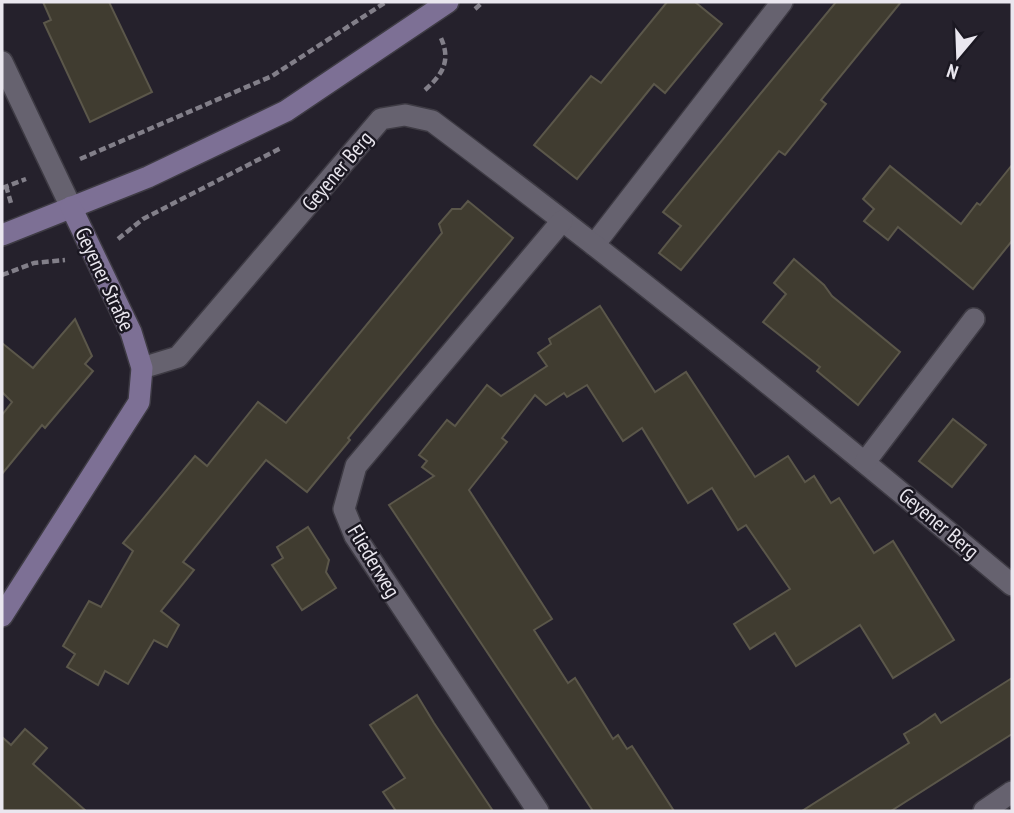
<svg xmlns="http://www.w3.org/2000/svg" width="1014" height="813" viewBox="0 0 1014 813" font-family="'PT Sans Narrow',sans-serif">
	<rect width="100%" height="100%" fill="#25212c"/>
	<g fill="#403c30" stroke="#5b574a" stroke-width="2">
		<path d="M43,2H109L152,92L90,122L44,23L51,20Z"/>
		<path d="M667,2H695L722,24L665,93L654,84L577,179L534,145L591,76L601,83Z"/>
		<path d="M836,2H901L821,100L826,104L785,155L779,151L681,270L659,253L681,226L663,212Z"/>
		<path d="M1012,165V241L973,289L898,227L888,240L864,221L874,209L863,199L890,166L961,224L977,203L980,205Z"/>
		<path d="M468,201L513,238L348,438L350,440L307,492L266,460L183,562L194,570L161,611L179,625L167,647L154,640L128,684L105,671L98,685L67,667L75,654L63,646L89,601L101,607L133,551L123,543L195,456L207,466L258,402L286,423L442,233L439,224L452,209H461Z"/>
		<path d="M794,259L824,285L832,296L900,352L858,405L817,371L820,367L763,322L786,294L774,283Z"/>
		<path d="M600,306L655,392L686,372L755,477L788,456L805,482L814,476L831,503L839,498L874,553L893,541L954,640L893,678L860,625L796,666L775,633L750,649L734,624L790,589L746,525L738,530L712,488L688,503L642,428L623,441L587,385L567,397L564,393L546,405L535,395L502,438L507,442L469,490L552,619L534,630L568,683L575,678L613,739L618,735L627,749L632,746L674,811H593L389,505L434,476L422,467L427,461L419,455L447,420L455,426L487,385L501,396L547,366L538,353L551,344L549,339Z"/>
		<path d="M75,319L92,356L85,364L93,371L45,428L42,425L2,474V415L12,402L2,392V343L33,368Z"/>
		<path d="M953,419L986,445L952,487L919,461Z"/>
		<path d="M308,527L329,560L326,572L336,588L302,610L272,565L283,558L277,547Z"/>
		<path d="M1012,678V734L891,811H802L909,743L904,734L919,725L935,714L941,723Z"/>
		<path d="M417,695L434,723L493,811H396L383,792L405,778L370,725Z"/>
		<path d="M25,729L47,748L33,764L86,811H2V737L11,745Z"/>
	</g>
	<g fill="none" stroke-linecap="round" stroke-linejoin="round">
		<g stroke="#3e3b44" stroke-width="24">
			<g id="street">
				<path d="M2,62L71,207"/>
				<path d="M594,245L782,2"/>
				<path d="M142,368L178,357L381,119L405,115L432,121C630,269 822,426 1012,585"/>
				<path d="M865,462L974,319"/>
				<path d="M538,811L355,536L344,509L356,466L562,221"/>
				<path d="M984,811L1012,792"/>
			</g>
		</g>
		<g stroke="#3e3b44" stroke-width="24">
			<g id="secondary">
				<path d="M2,235L148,177L286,111L448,2"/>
				<path d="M2,616L139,402L142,368L131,332L71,207"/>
			</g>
		</g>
		<g stroke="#827f89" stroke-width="4.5" stroke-dasharray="7 3.5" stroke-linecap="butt">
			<path d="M475,9L483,2"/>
			<path d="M425,90C443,74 451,61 441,38"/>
			<path d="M80,159L272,76L386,2"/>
			<path d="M6,186L11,203"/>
			<path d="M2,188L26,179"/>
			<path d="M118,239L143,219L281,148"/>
			<path d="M2,275L34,263L65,260"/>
		</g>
		<use href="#street" stroke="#66626f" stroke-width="21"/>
		<use href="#secondary" stroke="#7d7095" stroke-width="21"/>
	</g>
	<g text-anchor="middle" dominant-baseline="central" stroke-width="5" stroke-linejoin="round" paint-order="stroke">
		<g font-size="21" fill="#eae7ef" stroke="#1b1822">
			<text transform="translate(337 171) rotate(-50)">Geyener Berg</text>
			<text transform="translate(105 279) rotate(65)">Geyener Straße</text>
			<text transform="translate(939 523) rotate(40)">Geyener Berg</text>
			<text transform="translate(374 561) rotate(59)">Fliederweg</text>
		</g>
	</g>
	<rect width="1014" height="813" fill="none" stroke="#eae7ef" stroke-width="7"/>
	<g transform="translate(958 56) rotate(199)" stroke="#1b1822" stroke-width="5" paint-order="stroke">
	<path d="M0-5L12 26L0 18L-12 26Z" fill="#eae7ef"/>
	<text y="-10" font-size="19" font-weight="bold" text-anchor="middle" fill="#eae7ef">N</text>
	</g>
</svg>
